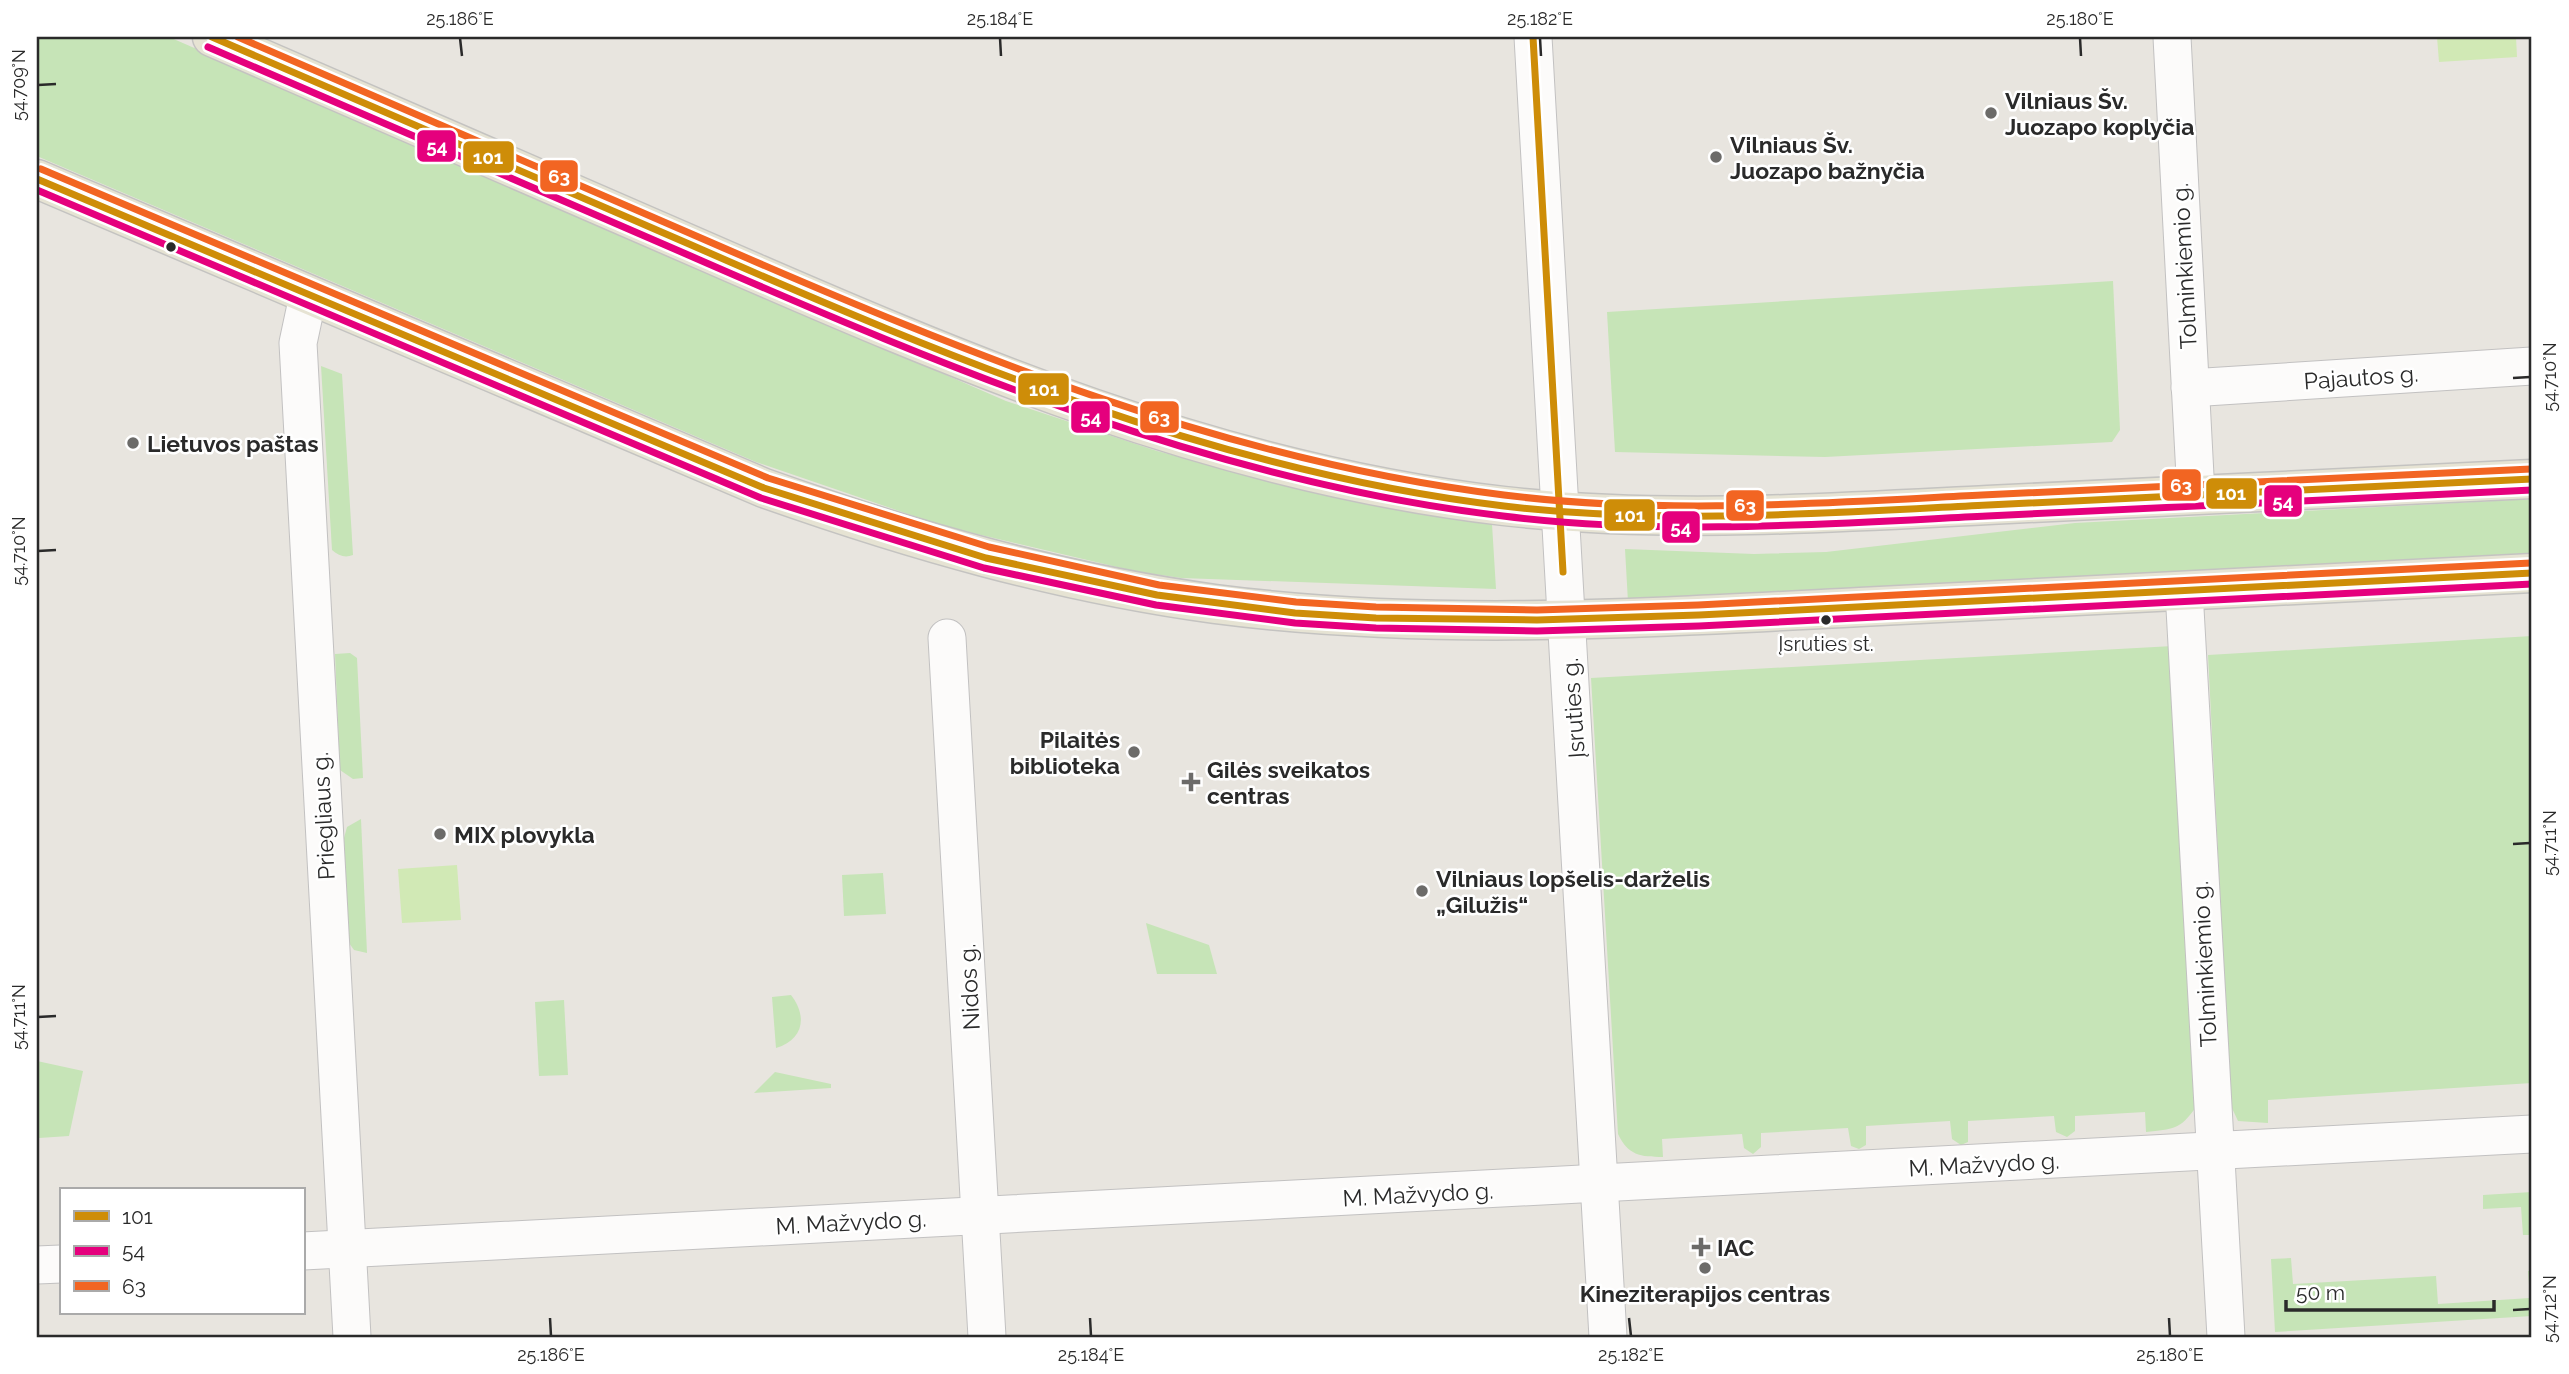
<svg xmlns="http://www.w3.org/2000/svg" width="2569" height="1374" viewBox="0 0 2569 1374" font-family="Raleway,sans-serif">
	<rect width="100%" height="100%" fill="#e8e5df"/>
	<g fill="#c6e4b7">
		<path d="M37,37H169L1006,401L1157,451L1238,472L1362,502L1492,524L1496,589L1181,578L1134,571L943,526L756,462L39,157Z"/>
		<path d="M2113,281L2120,430L2112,442L1825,457L1615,452L1607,312Z"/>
		<path d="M321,366L342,374L353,555C345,558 339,556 332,550Z"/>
		<path d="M2532,499V553L1628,602L1625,549L1754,554L1826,552L2075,523Z"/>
		<path d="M2532,636V1083L2268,1100V1123L2238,1121L2231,1106L2230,1089L2208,655Z"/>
		<path d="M2173,646L2196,1107C2180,1130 2173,1129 2146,1132L2145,1112L2075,1116V1131L2067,1137L2056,1132L2054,1116L1968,1121V1142L1961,1145L1952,1139L1950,1121L1866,1126V1145L1859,1149L1851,1146L1848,1128L1761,1133V1147L1753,1154L1744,1148L1742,1134L1662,1139L1663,1157C1640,1157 1628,1155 1618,1134L1591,678Z"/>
		<path d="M350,653L357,658L363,778L353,779L340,770L335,654Z"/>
		<path d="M361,819L367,953L354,950L349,943L344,838L347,827Z"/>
		<path d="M883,873L886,914L844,916L842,875Z"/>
		<path d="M1146,923L1209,945L1217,974H1157Z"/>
		<path d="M791,995C808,1017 803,1040 776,1048L772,997Z"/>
		<path d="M564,1000L568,1075L539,1076L535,1002Z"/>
		<path d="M37,1061L83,1071L69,1136L39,1138Z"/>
		<path d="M775,1072L831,1084V1088L754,1093Z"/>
		<path d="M2532,1192V1235H2523L2521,1207L2483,1209V1195Z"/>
		<path d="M2291,1258L2293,1284L2436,1276L2438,1304L2530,1298L2528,1271H2532V1316L2275,1332L2271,1259Z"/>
	</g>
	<g fill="#d1e9b5">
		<path d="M2437,37H2516L2517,57L2439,62Z"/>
		<path d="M457,865L461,920L402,923L398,869Z"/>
	</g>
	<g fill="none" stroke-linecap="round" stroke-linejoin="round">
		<g stroke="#c2c1c1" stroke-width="39">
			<g id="minor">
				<path d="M1533,37C1555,470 1585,904 1608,1337"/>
				<path d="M2172,37L2196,495"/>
				<path d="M308,296L298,343L352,1337"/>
				<path d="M2190,388L2532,366"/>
				<path d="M2184,591L2226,1337"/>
				<path d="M947,638L987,1337"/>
				<path d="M303,1251L2532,1134"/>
				<path d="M37,1265L61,1264"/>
			</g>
		</g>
		<g stroke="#c4c3c1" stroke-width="41">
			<g id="major">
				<path d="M212,37C375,108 538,178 700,249C963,364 1217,473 1504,506C1665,524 1827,513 1988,505C2169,496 2351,488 2532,479"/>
				<path d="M37,179L764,488C911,540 1060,583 1215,604C1429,632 1645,618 1860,607C2084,596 2308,584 2532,573"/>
			</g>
		</g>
		<use href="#minor" stroke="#fcfbfa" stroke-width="37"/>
		<use href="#major" stroke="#e6e3d3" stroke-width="38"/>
		<g stroke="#fff" stroke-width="12">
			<g id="bus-1">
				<path d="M212,37C371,106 530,175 689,244C951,359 1218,472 1504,506C1665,525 1827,513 1988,505C2169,496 2351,488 2532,479"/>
				<path d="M1533,37L1563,572"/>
				<path d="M37,179L764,488L986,558L1157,595L1295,613L1376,618L1537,620L1699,615L2532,573"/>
			</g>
		</g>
		<g stroke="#fff" stroke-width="12">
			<g id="bus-2">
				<path d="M208,47C367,116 527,185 686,254C949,369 1216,482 1503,516C1663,536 1826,524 1987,516C2169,506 2351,498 2532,490"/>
				<path d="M37,190L761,498L984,568L1156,605L1295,623L1376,628L1537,631L1699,626L2532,584"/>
			</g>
		</g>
		<g stroke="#fff" stroke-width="12">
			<g id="bus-3">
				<path d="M238,37C395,105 552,173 710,242C965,353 1225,461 1504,495C1662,515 1823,503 1982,495C2165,486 2348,477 2531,469"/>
				<path d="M41,169L768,478L989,547L1159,585L1296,602L1376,607L1537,610L1698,605L2531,563"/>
			</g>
		</g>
		<use href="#bus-1" stroke="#ce8d08" stroke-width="7"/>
		<use href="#bus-2" stroke="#e5007d" stroke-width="7"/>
		<use href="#bus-3" stroke="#f26522" stroke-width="7"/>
	</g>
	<path fill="none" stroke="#2a2a2a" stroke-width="2.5" d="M460,38L462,56M1000,38L1001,56M1540,38L1541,56M2080,38L2081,56M38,85L56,84M2513,378L2530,377M38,551L56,550M2513,844L2530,843M38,1017L56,1016M2513,1310L2530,1309M550,1318L551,1336M1090,1318L1091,1336M1629,1318L1631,1336M2169,1318L2170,1336"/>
	<g fill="#6c6b69" stroke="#fff" stroke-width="2.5">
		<circle cx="1991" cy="113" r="7"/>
		<circle cx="1716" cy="157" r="7"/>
		<circle cx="133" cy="443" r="7"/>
		<circle cx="1134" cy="752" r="7"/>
		<path d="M1187.5 771.5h7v7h7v7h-7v7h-7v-7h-7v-7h7z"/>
		<circle cx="440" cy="834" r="7"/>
		<circle cx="1422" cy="891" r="7"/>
		<path d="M1697.5 1236.5h7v7h7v7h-7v7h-7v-7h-7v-7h7z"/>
		<circle cx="1705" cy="1268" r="7"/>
	</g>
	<g fill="#2a2a2a" stroke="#fff" stroke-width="2.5">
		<circle cx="171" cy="247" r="6"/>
		<circle cx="1826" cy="620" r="6"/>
	</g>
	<g text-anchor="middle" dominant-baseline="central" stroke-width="5" stroke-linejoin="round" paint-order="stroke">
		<g font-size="21" fill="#2a2a2a" stroke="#fff">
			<text x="1826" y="643">Įsruties st.</text>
		</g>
		<g font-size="23" font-weight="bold" fill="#2a2a2a" stroke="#fff" text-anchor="start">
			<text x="2005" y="100">Vilniaus Šv.<tspan x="2005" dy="26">Juozapo koplyčia</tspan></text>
			<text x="1730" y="144">Vilniaus Šv.<tspan x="1730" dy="26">Juozapo bažnyčia</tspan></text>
			<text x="147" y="443">Lietuvos paštas</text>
			<text x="1120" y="739" text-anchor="end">Pilaitės<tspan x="1120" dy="26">biblioteka</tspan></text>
			<text x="1207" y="769">Gilės sveikatos<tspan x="1207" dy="26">centras</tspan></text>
			<text x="454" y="834">MIX plovykla</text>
			<text x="1436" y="878">Vilniaus lopšelis-darželis<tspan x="1436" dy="26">„Gilužis“</tspan></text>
			<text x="1717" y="1247">IAC</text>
			<text x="1705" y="1293" text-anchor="middle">Kineziterapijos centras</text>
		</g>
		<g font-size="23" fill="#2a2a2a" stroke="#fff">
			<text transform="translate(2184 266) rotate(-93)">Tolminkiemio g.</text>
			<text transform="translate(2361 377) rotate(-4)">Pajautos g.</text>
			<text transform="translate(1573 708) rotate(-94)">Įsruties g.</text>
			<text transform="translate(323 816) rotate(-93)">Priegliaus g.</text>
			<text transform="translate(2204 964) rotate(-93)">Tolminkiemio g.</text>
			<text transform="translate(969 987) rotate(-93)">Nidos g.</text>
			<text transform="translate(1984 1164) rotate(-3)">M. Mažvydo g.</text>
			<text transform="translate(1418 1194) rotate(-3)">M. Mažvydo g.</text>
			<text transform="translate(851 1222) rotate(-3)">M. Mažvydo g.</text>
		</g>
	</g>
	<g stroke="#fff" stroke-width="2.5">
		<rect x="416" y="129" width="41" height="34" rx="7" fill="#e5007d"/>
		<rect x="462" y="140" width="53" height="34" rx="7" fill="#ce8d08"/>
		<rect x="539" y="159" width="40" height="34" rx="7" fill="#f26522"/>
		<rect x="1017" y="372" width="53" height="34" rx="7" fill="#ce8d08"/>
		<rect x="1070" y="400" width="41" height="34" rx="7" fill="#e5007d"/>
		<rect x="1139" y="400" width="41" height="34" rx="7" fill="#f26522"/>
		<rect x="2161" y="468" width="41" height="34" rx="7" fill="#f26522"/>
		<rect x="2205" y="477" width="53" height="33" rx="7" fill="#ce8d08"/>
		<rect x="2263" y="484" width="40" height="34" rx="7" fill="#e5007d"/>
		<rect x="1725" y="489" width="40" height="33" rx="7" fill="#f26522"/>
		<rect x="1603" y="498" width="53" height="34" rx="7" fill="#ce8d08"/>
		<rect x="1661" y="510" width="40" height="34" rx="7" fill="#e5007d"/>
	</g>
	<g font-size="19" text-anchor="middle" font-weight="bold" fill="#fff">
		<text x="437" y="153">54</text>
		<text x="488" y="164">101</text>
		<text x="559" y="183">63</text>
		<text x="1044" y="396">101</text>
		<text x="1091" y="424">54</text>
		<text x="1159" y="424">63</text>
		<text x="2181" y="492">63</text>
		<text x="2231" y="500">101</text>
		<text x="2283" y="508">54</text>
		<text x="1745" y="512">63</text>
		<text x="1630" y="522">101</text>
		<text x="1681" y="534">54</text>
	</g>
	<rect width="2569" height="1374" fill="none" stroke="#ffffff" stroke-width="77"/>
	<rect x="60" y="1188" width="245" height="126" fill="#ffffff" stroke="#aaaaaa" stroke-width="2"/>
	<rect x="74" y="1211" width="35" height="10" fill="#ce8d08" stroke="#aaaaaa" stroke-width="2"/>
	<text x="122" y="1224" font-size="21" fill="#2a2a2a">101</text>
	<rect x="74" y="1246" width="35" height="10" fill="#e5007d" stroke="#aaaaaa" stroke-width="2"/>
	<text x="122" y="1258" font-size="21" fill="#2a2a2a">54</text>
	<rect x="74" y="1281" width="35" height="10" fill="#f26522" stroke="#aaaaaa" stroke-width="2"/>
	<text x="122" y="1294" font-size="21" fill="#2a2a2a">63</text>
	<path d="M2286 1300v10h208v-10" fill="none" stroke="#2a2a2a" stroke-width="3.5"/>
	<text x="2296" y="1300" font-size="21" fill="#2a2a2a" stroke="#ffffff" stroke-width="5" paint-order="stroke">50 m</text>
	<rect x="38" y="38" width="2492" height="1298" fill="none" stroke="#2a2a2a" stroke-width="2.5"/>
	<g font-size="18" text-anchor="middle" fill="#2a2a2a">
		<text x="460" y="25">25.186°E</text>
		<text x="1000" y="25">25.184°E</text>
		<text x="1540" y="25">25.182°E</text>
		<text x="2080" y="25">25.180°E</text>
		<text transform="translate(19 85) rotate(-90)" y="6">54.709°N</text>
		<text transform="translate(2550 377) rotate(-90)" y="6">54.710°N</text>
		<text transform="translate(19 551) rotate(-90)" y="6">54.710°N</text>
		<text transform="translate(2550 843) rotate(-90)" y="6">54.711°N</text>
		<text transform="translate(19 1017) rotate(-90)" y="6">54.711°N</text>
		<text transform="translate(2550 1309) rotate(-90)" y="6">54.712°N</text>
		<text x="551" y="1361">25.186°E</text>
		<text x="1091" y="1361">25.184°E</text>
		<text x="1631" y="1361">25.182°E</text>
		<text x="2170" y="1361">25.180°E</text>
	</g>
</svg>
